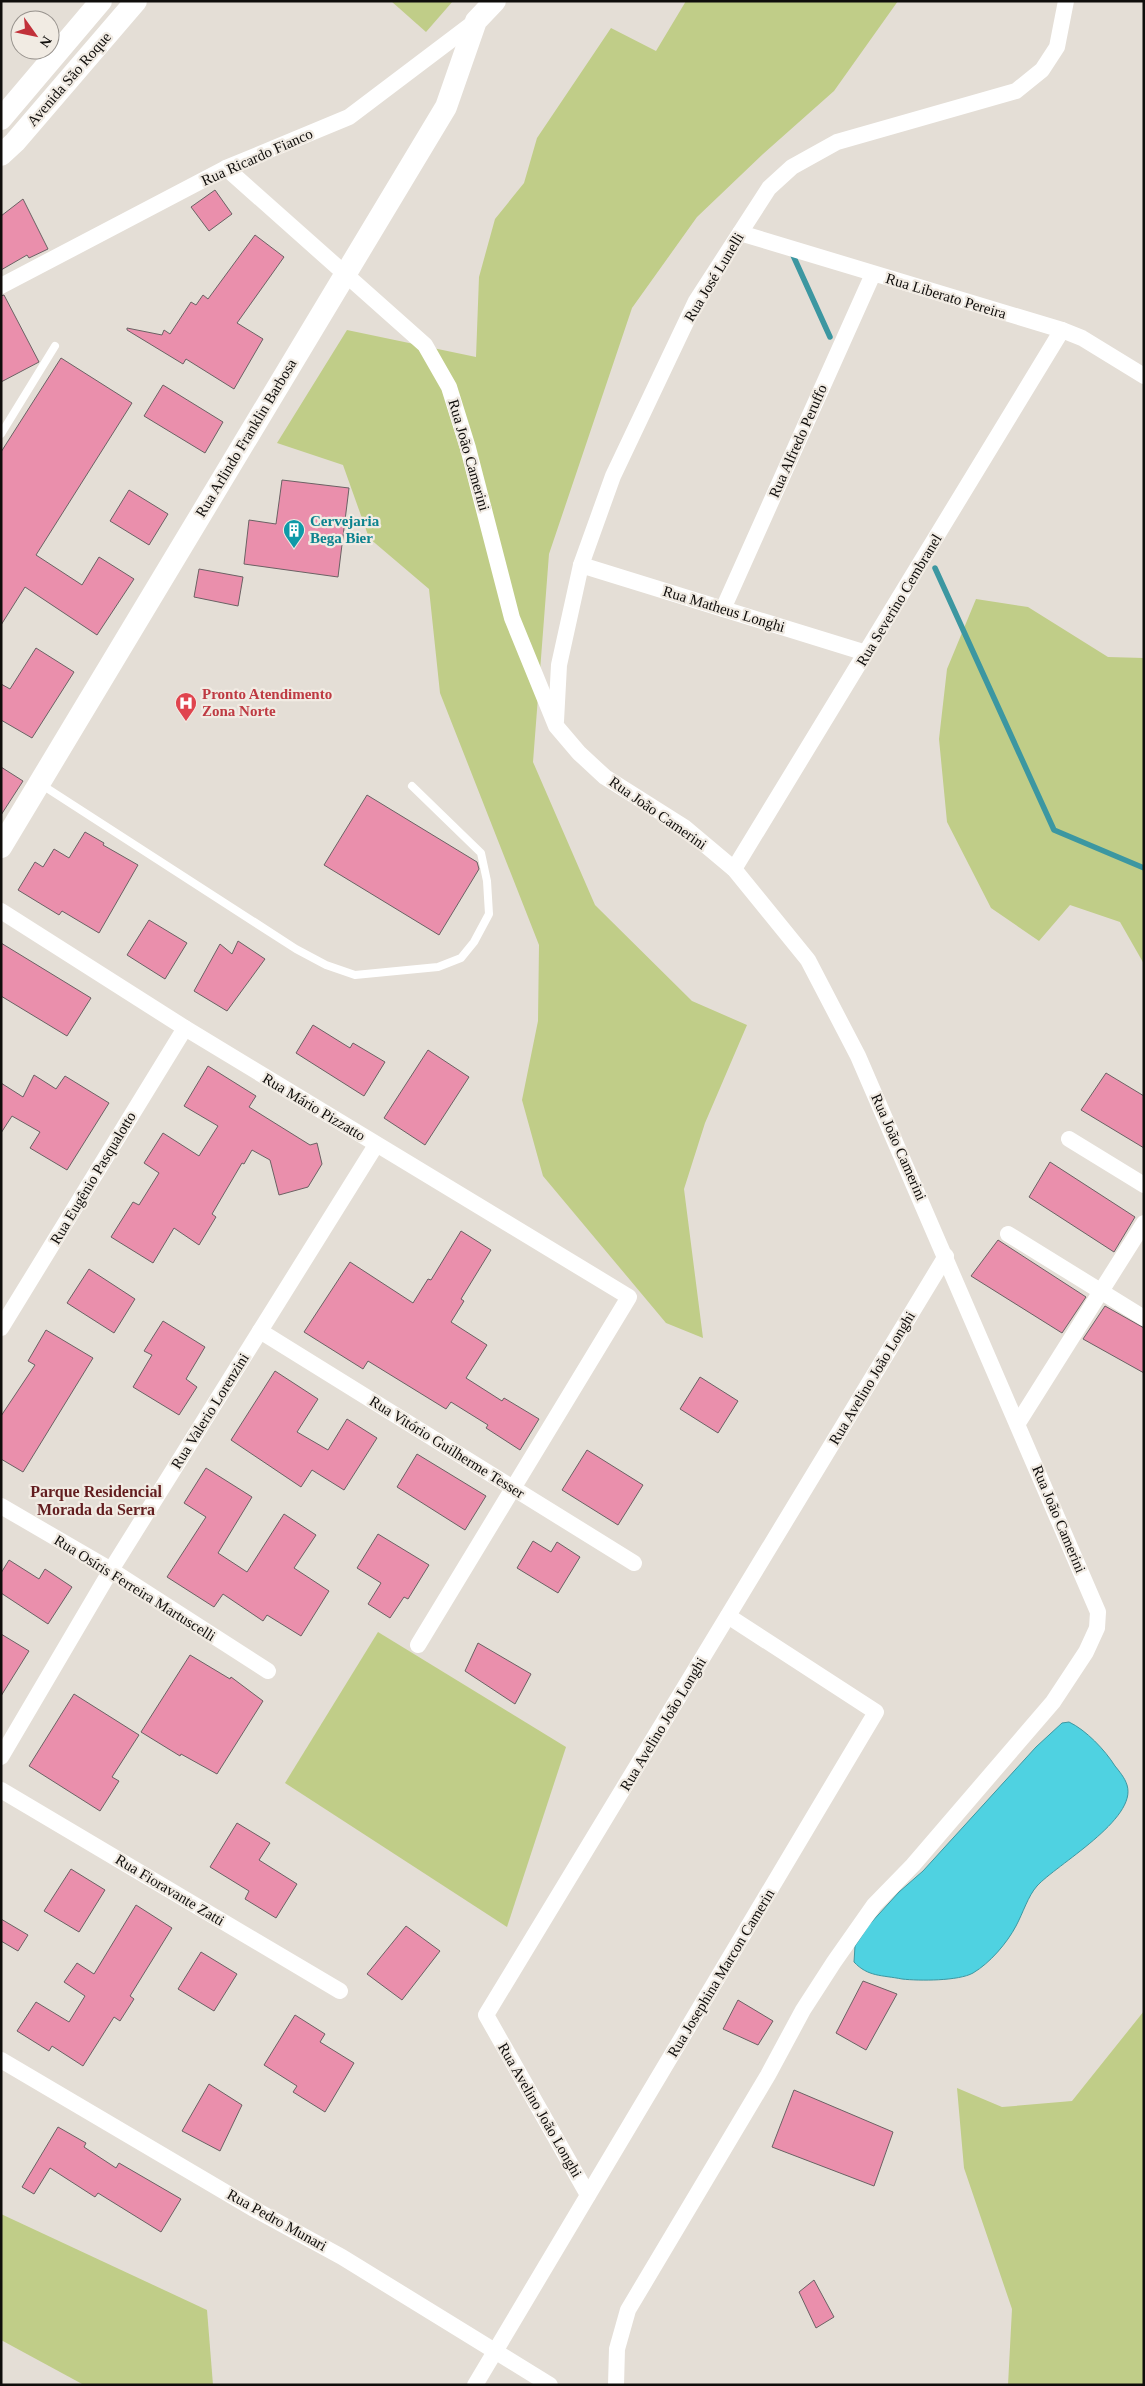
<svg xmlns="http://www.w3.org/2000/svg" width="1145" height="2386" viewBox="0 0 1145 2386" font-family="Georgia,serif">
	<rect width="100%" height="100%" fill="#e4ded6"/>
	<g fill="#c0cd88">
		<path d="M391,1H453L426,32Z"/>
		<path d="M686,1H898L834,91L763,154L697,217L632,308L549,554L533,762L595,905L692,1001L747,1025L705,1123L684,1189L703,1338L666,1323L543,1176L522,1100L538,1021L539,945L440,693L429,589L369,538L343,465L277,443L347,330L476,357L479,277L495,219L524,183L537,138L611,28L656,51Z"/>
		<path d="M976,599L1028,607L1108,657L1144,658V964L1120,922L1070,905L1039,941L991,908L947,822L939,739L947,669Z"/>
		<path d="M378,1632L566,1747L507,1927L285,1783Z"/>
		<path d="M1144,2011V2385H1008L1012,2309L964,2168L957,2088L1002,2107L1072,2101Z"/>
		<path d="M1,2214L207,2310L213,2385H84L1,2340Z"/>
	</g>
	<path fill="#4fd2e1" stroke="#3c97a1" d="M1069,1722C1086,1730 1105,1750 1115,1766C1119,1771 1125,1778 1127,1785C1138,1819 1056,1865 1037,1886C1028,1896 1023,1913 1016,1926C1007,1943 990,1963 973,1973C959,1981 919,1981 902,1979C882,1975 868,1977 854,1962L855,1946L869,1925L899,1892L923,1871L1036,1747L1062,1723Z"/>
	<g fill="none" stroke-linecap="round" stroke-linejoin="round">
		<g stroke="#3c97a1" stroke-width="5.5">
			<path d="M792,253L830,337"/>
			<path d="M935,568L1054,830L1144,868"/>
		</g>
	</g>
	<g fill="#ea8fac" stroke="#6b6264">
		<path d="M215,190L232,214L209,231L191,207Z"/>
		<path d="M23,199L48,249L29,258L27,255L1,270V216Z"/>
		<path d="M255,235L284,257L237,323L263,339L234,389L186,359L183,364L127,330V328L162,335L164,330L170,334L191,302L196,305L203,295L208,299Z"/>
		<path d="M4,295L39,362L1,382V296Z"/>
		<path d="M61,358L132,403L36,555L82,585L99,557L134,579L97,635L25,587L1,625V452Z"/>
		<path d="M163,385L223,422L205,453L144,416Z"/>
		<path d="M282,480L349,488L338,577L244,564L249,520L276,524Z"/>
		<path d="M129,490L168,514L149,545L110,521Z"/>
		<path d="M199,569L243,577L238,606L194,597Z"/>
		<path d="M36,648L74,672L32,738L1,720V684L10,689Z"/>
		<path d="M1,767L23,781L1,815Z"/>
		<path d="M367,795L477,862L479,869L439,935L324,865Z"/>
		<path d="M85,832L104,843L103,845L138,865L99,933L62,911L59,915L18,890L35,862L43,867L54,849L69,858Z"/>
		<path d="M149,920L187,943L165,979L127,955Z"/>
		<path d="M238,941L265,959L227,1011L194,991L220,944L232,954Z"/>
		<path d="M1,943L91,998L67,1036L1,996Z"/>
		<path d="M313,1025L350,1048L353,1043L385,1062L364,1096L296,1053Z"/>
		<path d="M428,1050L469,1077L425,1145L384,1118Z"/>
		<path d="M208,1066L256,1096L249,1107L310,1145L317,1143L322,1164L308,1187L279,1195L270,1160L252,1150L244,1164L242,1163L212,1214L216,1217L199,1245L174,1228L153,1263L111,1237L133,1202L139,1205L159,1173L144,1163L163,1133L199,1156L218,1126L184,1106Z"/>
		<path d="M1106,1073L1144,1096V1148L1081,1110Z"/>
		<path d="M34,1075L56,1089L65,1076L109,1103L67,1170L30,1148L40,1132L12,1116L1,1133V1083L23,1097Z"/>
		<path d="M1050,1162L1135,1217L1114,1252L1029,1197Z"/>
		<path d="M461,1231L491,1250L461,1299L464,1301L451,1322L487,1345L466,1378L502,1401L504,1398L539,1419L520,1450L486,1428L488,1425L451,1402L446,1409L368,1361L363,1369L304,1332L350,1262L413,1303L428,1279L431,1280Z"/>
		<path d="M998,1240L1086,1297L1062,1333L971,1276Z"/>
		<path d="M89,1269L135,1299L114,1333L67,1303Z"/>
		<path d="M1105,1306L1144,1328V1373L1083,1339Z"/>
		<path d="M163,1321L205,1347L186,1379L197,1387L179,1415L133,1387L152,1355L144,1351Z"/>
		<path d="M46,1330L93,1358L23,1472L1,1459V1416L35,1365L28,1361Z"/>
		<path d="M275,1371L318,1399L297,1432L328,1450L347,1419L377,1438L344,1490L312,1470L301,1487L231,1440Z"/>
		<path d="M700,1377L738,1401L718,1433L680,1409Z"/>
		<path d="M587,1450L643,1485L618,1525L562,1490Z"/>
		<path d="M417,1454L486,1496L465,1530L397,1487Z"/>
		<path d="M206,1468L252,1497L218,1553L247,1572L284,1514L316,1535L294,1568L329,1591L301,1636L267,1615L263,1621L223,1594L214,1607L167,1577L206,1517L184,1503Z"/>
		<path d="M378,1534L429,1565L408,1599L404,1597L390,1618L368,1604L381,1583L357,1568Z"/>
		<path d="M533,1541L551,1552L557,1542L580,1557L558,1593L517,1568Z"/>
		<path d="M9,1560L39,1579L45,1569L72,1587L48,1624L1,1593V1573Z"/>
		<path d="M1,1634L29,1651L1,1696Z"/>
		<path d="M478,1643L531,1674L515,1704L465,1671Z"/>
		<path d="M190,1655L230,1679L231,1677L263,1701L217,1774L181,1754L180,1756L141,1732Z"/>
		<path d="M74,1694L139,1735L112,1777L119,1781L100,1811L29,1766Z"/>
		<path d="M237,1823L270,1843L259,1860L297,1884L276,1918L245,1899L249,1891L210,1867Z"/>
		<path d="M71,1869L105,1890L79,1932L44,1911Z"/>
		<path d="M136,1905L172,1928L130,1996L134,1999L120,2021L114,2017L83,2066L52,2046L49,2051L17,2031L36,2002L69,2022L85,1996L64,1982L77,1963L94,1974Z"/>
		<path d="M1,1919L28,1935L18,1951L1,1941Z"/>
		<path d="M406,1926L440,1951L402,2000L367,1974Z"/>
		<path d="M201,1952L237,1974L214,2011L178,1989Z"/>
		<path d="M863,1981L897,1994L866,2050L836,2033Z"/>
		<path d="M738,2000L773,2021L758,2045L723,2029Z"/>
		<path d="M295,2015L325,2034L320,2042L354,2063L325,2112L293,2092L297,2086L264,2065Z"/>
		<path d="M209,2084L242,2105L220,2151L182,2131Z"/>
		<path d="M794,2090L893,2132L874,2186L772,2147Z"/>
		<path d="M58,2127L86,2143L84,2147L116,2168L119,2163L181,2199L161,2232L98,2193L95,2197L50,2168L34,2194L22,2187Z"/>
		<path d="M814,2280L834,2317L816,2328L799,2292Z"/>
	</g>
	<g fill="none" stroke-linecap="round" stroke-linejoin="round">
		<g stroke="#fff" stroke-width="8">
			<path d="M1,434L55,346"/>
			<path d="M42,785L296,949L326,965L355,975L438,967L461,958L474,942L489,914L487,881L481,853L412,786"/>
		</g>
		<g stroke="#fff" stroke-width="16">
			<path d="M226,168L425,345L449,387L468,448L512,618L556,726L579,753L605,777L684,827L734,869L808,960L858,1056L1098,1612L1097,1628L1086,1652L1053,1702L913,1865L874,1905L834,1962L803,2010L768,2075L628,2310L617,2349L616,2385"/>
			<path d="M740,233L1062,330L1082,338L1144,376"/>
			<path d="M1,286L226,168L349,117L476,21"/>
			<path d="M581,565L866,653"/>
			<path d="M723,609L873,274"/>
			<path d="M556,721L559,665L581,565L613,476L696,301L769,188L792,167L837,142L1016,91L1042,70L1057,47L1066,1"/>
			<path d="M734,869L1062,330"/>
			<path d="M1,911L185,1028L629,1297L418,1645"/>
			<path d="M1069,1139L1144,1185"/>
			<path d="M1008,1234L1144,1318"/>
			<path d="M1,1328L185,1028"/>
			<path d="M260,1331L634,1563"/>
			<path d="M1018,1423L1144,1223"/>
			<path d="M1,1506L111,1570L268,1671"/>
			<path d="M1,1757L111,1570L376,1145"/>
			<path d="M1,1790L340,1991"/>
			<path d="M1,2060L254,2209L342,2257L550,2385"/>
			<path d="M588,2195L486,2015L946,1256"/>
			<path d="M475,2385L876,1712L728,1616"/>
		</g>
		<g stroke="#fff" stroke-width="22">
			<path d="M1,119L101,1"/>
			<path d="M1,155L15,142L136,1"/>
			<path d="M1,847L446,107L476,21L495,1"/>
		</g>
	</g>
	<defs>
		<g id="building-pin" transform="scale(1.125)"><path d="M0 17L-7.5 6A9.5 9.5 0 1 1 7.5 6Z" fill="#0f9aa8" stroke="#f1ebe3"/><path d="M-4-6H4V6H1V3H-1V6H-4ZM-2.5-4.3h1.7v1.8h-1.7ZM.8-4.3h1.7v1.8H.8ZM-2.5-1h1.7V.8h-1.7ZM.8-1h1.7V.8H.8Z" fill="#fff"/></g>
		<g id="hospital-pin" transform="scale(1.125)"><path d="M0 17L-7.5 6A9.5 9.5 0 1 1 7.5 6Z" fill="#e0444e" stroke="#f1ebe3"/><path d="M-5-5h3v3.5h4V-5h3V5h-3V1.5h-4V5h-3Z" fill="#fff"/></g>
	</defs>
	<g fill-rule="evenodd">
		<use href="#building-pin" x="294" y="530"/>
		<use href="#hospital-pin" x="186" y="703"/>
	</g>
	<g text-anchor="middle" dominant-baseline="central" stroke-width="4.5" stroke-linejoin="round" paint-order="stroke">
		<g font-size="15" fill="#0f0d0b" stroke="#f1ebe3">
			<text transform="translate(69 79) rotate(-49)">Avenida São Roque</text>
			<text transform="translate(257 157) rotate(-24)">Rua Ricardo Fianco</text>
			<text transform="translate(714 277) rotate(-59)">Rua José Lunelli</text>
			<text transform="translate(946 296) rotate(17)">Rua Liberato Pereira</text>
			<text transform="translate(246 438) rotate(-59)">Rua Arlindo Franklin Barbosa</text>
			<text transform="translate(798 441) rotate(-66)">Rua Alfredo Peruffo</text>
			<text transform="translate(469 455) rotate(74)">Rua João Camerini</text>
			<text transform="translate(899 600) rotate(-59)">Rua Severino Cembranel</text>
			<text transform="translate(724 609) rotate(17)">Rua Matheus Longhi</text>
			<text transform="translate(658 813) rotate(35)">Rua João Camerini</text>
			<text transform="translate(314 1107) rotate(31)">Rua Mário Pizzatto</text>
			<text transform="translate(899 1147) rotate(66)">Rua João Camerini</text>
			<text transform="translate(93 1178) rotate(-59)">Rua Eugênio Pasqualotto</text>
			<text transform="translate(872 1378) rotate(-59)">Rua Avelino João Longhi</text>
			<text transform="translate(210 1411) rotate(-58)">Rua Valerio Lorenzini</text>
			<text transform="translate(447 1447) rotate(32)">Rua Vitório Guilherme Tesser</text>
			<text transform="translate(1059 1519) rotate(67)">Rua João Camerini</text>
			<text transform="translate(135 1588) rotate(32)">Rua Osíris Ferreira Martuscelli</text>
			<text transform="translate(663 1724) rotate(-59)">Rua Avelino João Longhi</text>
			<text transform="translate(170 1890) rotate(31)">Rua Fioravante Zatti</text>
			<text transform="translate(721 1973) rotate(-59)">Rua Josephina Marcon Camerin</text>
			<text transform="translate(540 2110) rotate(60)">Rua Avelino João Longhi</text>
			<text transform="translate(277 2220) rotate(29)">Rua Pedro Munari</text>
		</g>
		<g font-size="15" font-weight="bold" fill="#0d838f" stroke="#f1ebe3" text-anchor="start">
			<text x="310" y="521">Cervejaria<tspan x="310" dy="17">Bega Bier</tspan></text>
		</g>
		<g font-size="15" font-weight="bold" fill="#be3a42" stroke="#f1ebe3" text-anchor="start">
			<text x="202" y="694">Pronto Atendimento<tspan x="202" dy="17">Zona Norte</tspan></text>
		</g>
		<g font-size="16" font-weight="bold" fill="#621d1f" stroke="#f1ebe3">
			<text x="96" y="1491">Parque Residencial<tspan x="96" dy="18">Morada da Serra</tspan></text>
		</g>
	</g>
	<rect width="1145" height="2386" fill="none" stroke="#0f0d0b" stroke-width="5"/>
	<g transform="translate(35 35) rotate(123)"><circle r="24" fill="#f1ebe3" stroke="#97928d"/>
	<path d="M0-4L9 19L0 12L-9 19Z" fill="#c1313a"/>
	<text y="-8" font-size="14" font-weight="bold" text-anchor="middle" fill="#0f0d0b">N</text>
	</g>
</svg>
